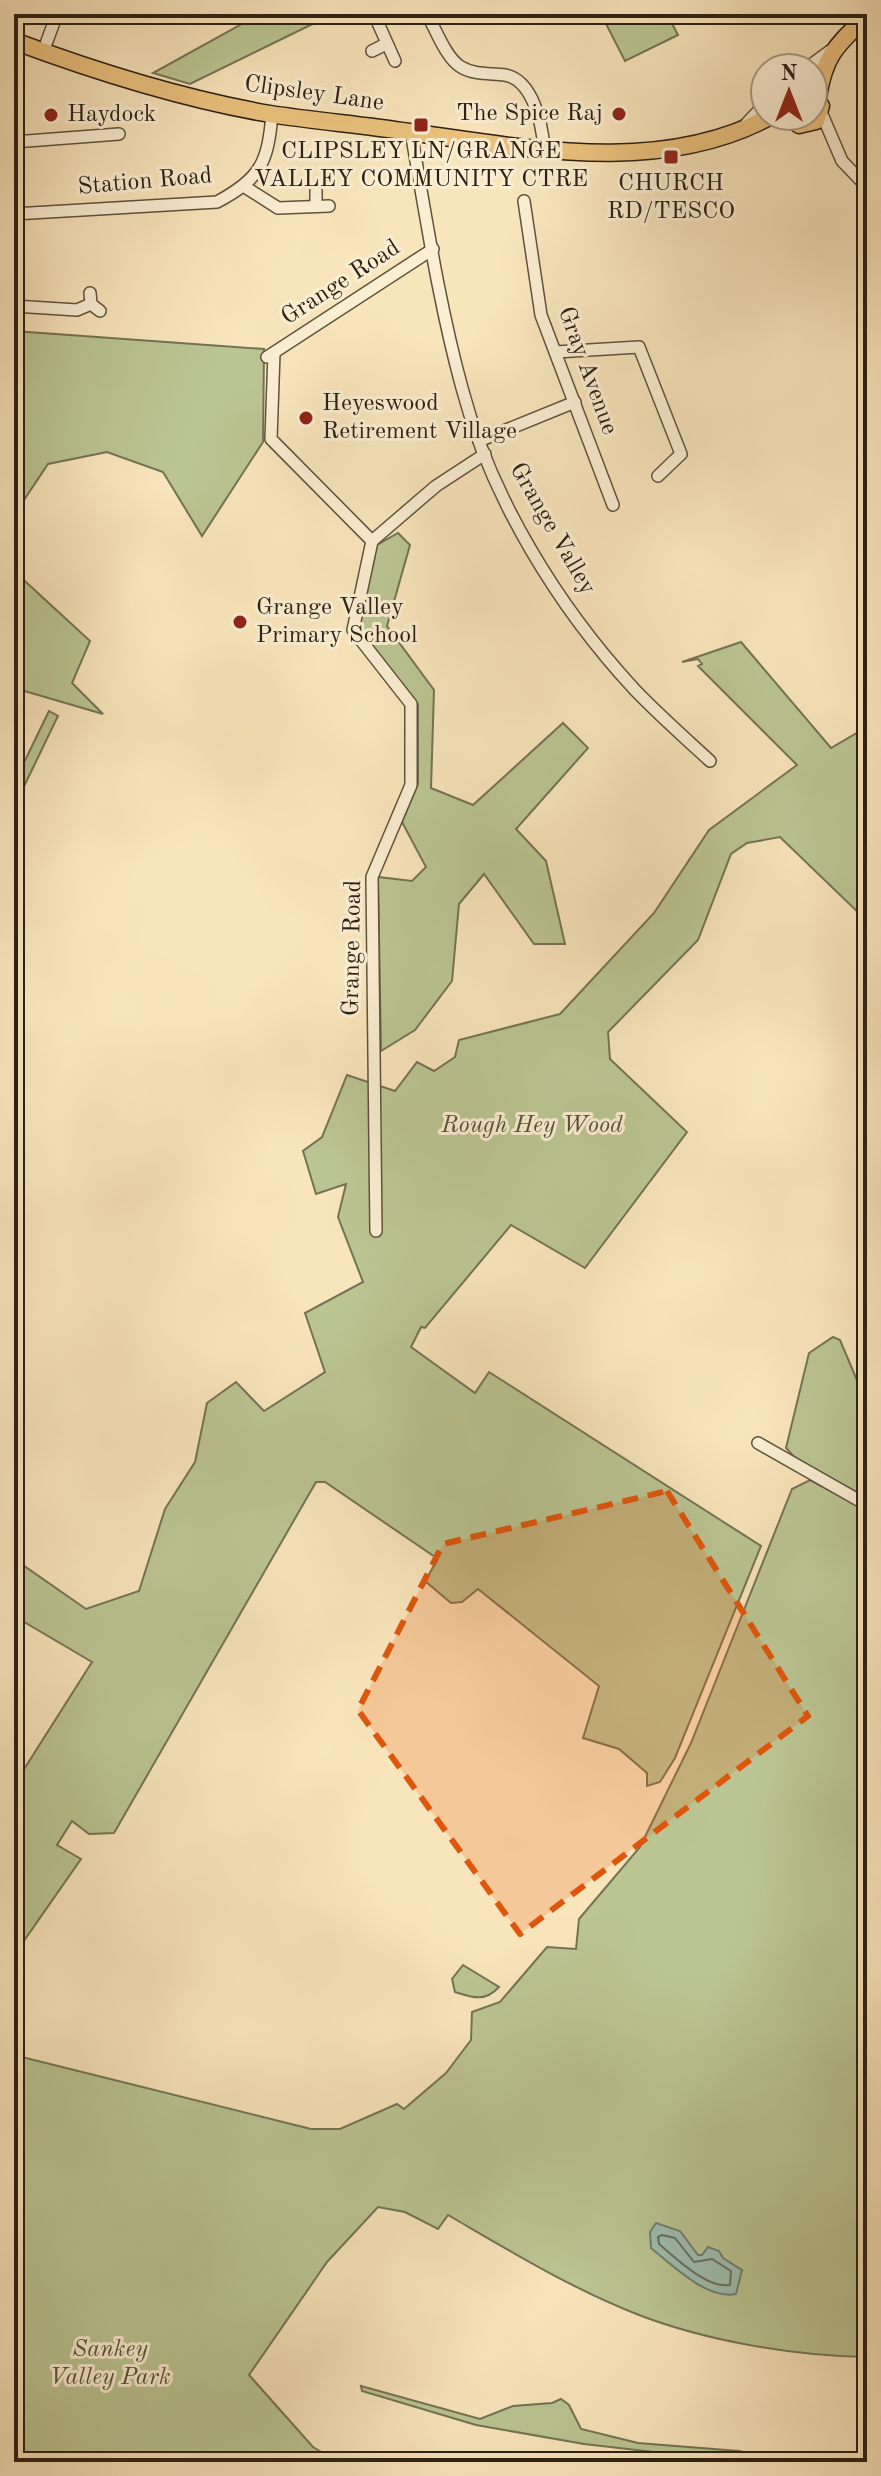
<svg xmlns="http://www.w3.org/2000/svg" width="881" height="2476" viewBox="0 0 881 2476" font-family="'Old Standard TT',serif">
	<rect width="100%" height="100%" fill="#f9e5bc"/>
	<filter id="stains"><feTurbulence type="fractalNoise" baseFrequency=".0025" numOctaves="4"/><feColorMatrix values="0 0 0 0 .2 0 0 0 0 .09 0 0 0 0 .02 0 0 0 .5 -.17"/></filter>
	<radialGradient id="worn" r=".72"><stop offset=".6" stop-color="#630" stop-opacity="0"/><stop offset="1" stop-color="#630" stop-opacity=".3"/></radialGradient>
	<g fill="#bbc593" stroke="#747354" stroke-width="2">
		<path d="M260,14H333L190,84L153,73Z"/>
		<path d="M601,14H667L678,35L625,61Z"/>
		<path d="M14,331L264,349L263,442L202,536L163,472L107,452L48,464L14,515Z"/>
		<path d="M398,533L410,545L387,626L434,690L431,788L473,805L563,723L588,748L516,829L546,861L565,944H534L484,874L459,904L452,981L415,1030L381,1051L378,877L412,881L426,867L402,822L418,784V704L359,628L377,545Z"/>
		<path d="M14,571L90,641L72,683L103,714L14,688Z"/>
		<path d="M741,642L831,748L867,727V921L780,837L747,843L731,854L698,940L608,1032L610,1059L687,1132L585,1268L511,1225L425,1328L421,1327L411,1347L475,1393L489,1372L761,1546L675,1758L660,1782L647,1786V1773L619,1749L583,1738L599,1686L478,1589L462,1602L451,1603L425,1581L438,1559L325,1482H316L114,1833L89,1834L72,1821L57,1845L81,1859L14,1955V1785L92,1662L14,1616V1543L23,1565L86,1609L139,1591L165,1509L195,1462L207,1403L236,1382L264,1411L325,1372L305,1313L363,1282L338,1217L346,1184L316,1194L303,1151L322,1137L347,1075L395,1091L417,1062L434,1071L455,1057L459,1040L560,1014L654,913L709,830L797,765L698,666L702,664L698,659L682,662Z"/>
		<path d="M49,711L58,716L14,807V783Z"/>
		<path d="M833,1337L840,1340L859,1385L867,1386V1498L796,1459L786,1448L809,1353Z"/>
		<path d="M810,1480L867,1510V2357C794,2356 707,2341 639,2315C572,2289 510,2251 448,2215L438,2229L405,2212L378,2207L327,2262L249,2375L313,2447L338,2462H14V2055L311,2129H340L397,2104L404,2109L446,2073L471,2040L472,2012L500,2002L547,1947L576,1949L579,1919L640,1847L691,1743L792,1489Z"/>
		<path d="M463,1965L499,1987C485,2002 474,1998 455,1992L452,1979Z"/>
		<path d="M361,2386L480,2419L513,2406L552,2403L561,2399L569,2405L581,2429L638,2443L739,2451L787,2462H741L584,2444L476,2425L362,2391Z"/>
	</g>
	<path fill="#9ebfb1" stroke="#708072" stroke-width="2" d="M656,2223L680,2231L698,2255H702L708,2247L719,2251L723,2258L742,2270L736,2294C707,2300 672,2265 651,2248L650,2232Z"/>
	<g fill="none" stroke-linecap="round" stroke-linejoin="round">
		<path stroke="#657062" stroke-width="2" d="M662,2235L675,2238L694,2262L712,2259L731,2271L730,2285C707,2289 676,2258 659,2244L658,2237Z"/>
		<g stroke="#5f523e" stroke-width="14">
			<g id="minor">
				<path d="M374,14L395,61"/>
				<path d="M427,14C436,30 446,58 461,67C474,75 491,73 505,75C533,80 542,124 544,148"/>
				<path d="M372,51L386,44"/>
				<path d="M43,52L57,14"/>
				<path d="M807,68L830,51"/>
				<path d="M821,112L842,161L867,187"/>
				<path d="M746,124L765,104"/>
				<path d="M411,132C426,217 439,304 462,388C491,498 558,607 635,690C659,715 685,738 710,761"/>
				<path d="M14,142L119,134"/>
				<path d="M245,187L278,208L329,206"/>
				<path d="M316,191V206"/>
				<path d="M524,201L541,315L613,505"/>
				<path d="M14,214L217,202C260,179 268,163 272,114"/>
				<path d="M90,293L91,304L100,311"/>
				<path d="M14,306L77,310L91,304"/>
				<path d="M556,352L639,347L681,454L658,476"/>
				<path d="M274,353L271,439L372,541L353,630L411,704V785L372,877L376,1231"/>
				<path d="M267,357L433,249"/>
				<path d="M479,441L575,402"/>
				<path d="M372,541L436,486L485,454"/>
				<path d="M758,1443L867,1505"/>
			</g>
		</g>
		<g stroke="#2c2114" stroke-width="19">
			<g id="primary">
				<path d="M14,41C97,72 183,99 270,114C316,121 363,125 409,132C526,148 662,176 771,116"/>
				<path d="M818,97C825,54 837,45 867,16"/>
				<path d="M789,116L799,125L816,121L821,106L813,94"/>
			</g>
		</g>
		<use href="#minor" stroke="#fbeed3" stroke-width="11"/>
		<use href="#primary" stroke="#ecc27e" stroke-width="16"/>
	</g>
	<path fill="#df560c" fill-opacity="0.2" stroke="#df560c" stroke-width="6" stroke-dasharray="16 10" stroke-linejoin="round" d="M667,1491L808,1716L520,1934L358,1710L443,1544Z"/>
	<g fill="#8f2418" stroke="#fbeed3" stroke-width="3">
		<circle cx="619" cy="114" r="8"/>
		<circle cx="51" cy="115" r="8"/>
		<rect x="413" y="117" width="16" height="16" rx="4"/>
		<rect x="663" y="149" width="16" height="16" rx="4"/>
		<circle cx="306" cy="418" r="8"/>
		<circle cx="240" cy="622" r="8"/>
	</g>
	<g text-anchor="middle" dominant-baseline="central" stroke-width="6" stroke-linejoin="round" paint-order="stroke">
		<g font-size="24" fill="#2c2114" stroke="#fbeed3">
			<text transform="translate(314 94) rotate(8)">Clipsley Lane</text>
			<text transform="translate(145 182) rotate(-5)">Station Road</text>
			<text transform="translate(341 283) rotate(-33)">Grange Road</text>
			<text transform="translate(587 371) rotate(70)">Gray Avenue</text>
			<text transform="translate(552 529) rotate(60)">Grange Valley</text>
			<text transform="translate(353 948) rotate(-89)">Grange Road</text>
		</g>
		<g font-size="24" fill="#2c2114" stroke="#fbeed3" text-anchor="start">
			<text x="603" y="114" text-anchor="end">The Spice Raj</text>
			<text x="67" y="115">Haydock</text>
			<text x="421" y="152" text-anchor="middle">CLIPSLEY LN/GRANGE<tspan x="421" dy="28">VALLEY COMMUNITY CTRE</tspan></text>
			<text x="671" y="184" text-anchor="middle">CHURCH<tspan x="671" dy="28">RD/TESCO</tspan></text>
			<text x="322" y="404">Heyeswood<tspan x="322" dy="28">Retirement Village</tspan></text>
			<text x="256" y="608">Grange Valley<tspan x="256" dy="28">Primary School</tspan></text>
		</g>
		<g font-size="24" font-style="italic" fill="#57523a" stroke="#fbeed3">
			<text x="532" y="1126">Rough Hey Wood</text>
			<text x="110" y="2350">Sankey<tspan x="110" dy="28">Valley Park</tspan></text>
		</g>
	</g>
	<rect width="881" height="2476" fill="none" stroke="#f9e5bc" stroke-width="48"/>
	<rect x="16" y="16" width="849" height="2444" fill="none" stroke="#2c2114" stroke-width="4"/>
	<rect x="24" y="24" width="833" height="2428" fill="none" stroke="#2c2114" stroke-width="2"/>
	<g transform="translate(789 92)"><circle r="38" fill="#fbeed3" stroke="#a89c87" stroke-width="2"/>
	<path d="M0-6L14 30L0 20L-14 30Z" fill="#8f2418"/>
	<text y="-12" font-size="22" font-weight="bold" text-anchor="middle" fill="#2c2114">N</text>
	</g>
	<rect width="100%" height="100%" filter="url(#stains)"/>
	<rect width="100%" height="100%" fill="url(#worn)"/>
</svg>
